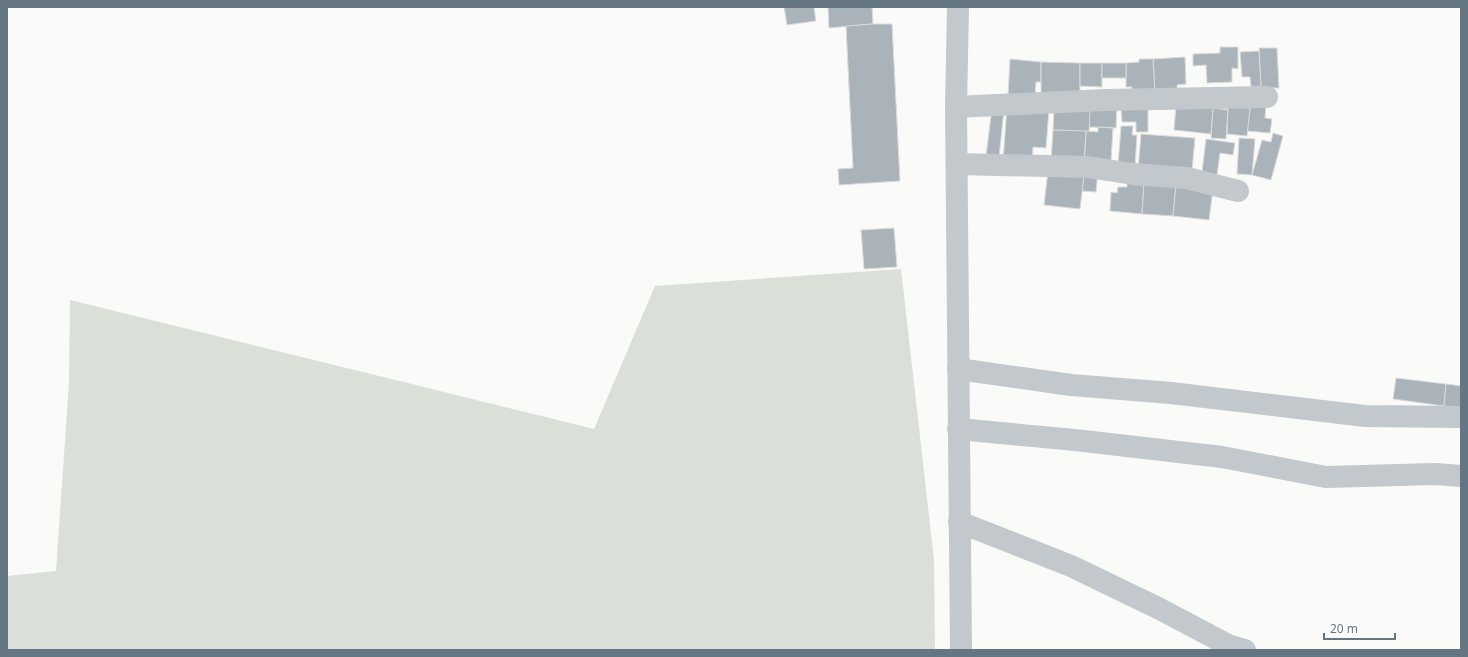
<svg xmlns="http://www.w3.org/2000/svg" width="1468" height="657" viewBox="0 0 1468 657" font-family="'Noto Sans',sans-serif">
	<rect width="100%" height="100%" fill="#fafaf8"/>
	<path fill="#dadfd7" d="M901,269L934,560L935,650H7V576L56,571L69,383L70,300L594,429L655,286Z"/>
	<g fill="#aab3b9" stroke="#dcdcda">
		<path d="M784,7H814L816,21L787,25Z"/>
		<path d="M828,7H872L873,24L829,28Z"/>
		<path d="M873,24H892L900,181L839,185L838,169L853,168L846,26Z"/>
		<path d="M1220,47H1238V69L1232,68V82L1207,83L1206,65L1193,66V54L1220,53Z"/>
		<path d="M1259,48H1277L1279,88H1261Z"/>
		<path d="M1259,51L1261,86L1251,87L1250,77H1242L1240,52Z"/>
		<path d="M1185,57L1186,84L1177,85L1178,96L1155,93L1153,59Z"/>
		<path d="M1010,59L1041,62V82H1036L1035,97L1008,96Z"/>
		<path d="M1139,59H1153L1155,93H1132V87H1126V63L1139,62Z"/>
		<path d="M1041,62L1080,63V98H1041Z"/>
		<path d="M1080,63H1102V87L1080,86Z"/>
		<rect x="1102" y="63" width="24" height="15"/>
		<path d="M1266,103L1265,118L1272,119L1270,133L1247,131L1250,108Z"/>
		<path d="M1176,105L1213,108L1211,134L1174,130Z"/>
		<path d="M1090,106L1117,107L1116,128L1089,127Z"/>
		<path d="M1228,106L1250,108L1247,136L1227,134Z"/>
		<path d="M1007,107L1049,110L1046,148L1033,147L1032,163L1003,161Z"/>
		<path d="M1148,107V132H1136V122H1122L1121,108Z"/>
		<path d="M992,108L1004,109L999,158L986,156Z"/>
		<path d="M1213,108L1228,110L1226,139L1211,138Z"/>
		<path d="M1054,110L1090,111L1089,132L1053,130Z"/>
		<path d="M1121,126H1133L1132,135H1137L1135,167L1118,166Z"/>
		<path d="M1098,127L1113,128L1111,161L1084,164L1086,131L1098,132Z"/>
		<path d="M1053,130L1086,131L1084,164L1051,161Z"/>
		<path d="M1273,133L1283,136L1271,180L1252,175L1262,140L1271,142Z"/>
		<path d="M1141,134L1195,138L1192,171H1138Z"/>
		<path d="M1239,138L1255,139L1252,175L1237,174Z"/>
		<path d="M1206,139L1235,143L1233,155L1220,153L1217,175L1202,172Z"/>
		<path d="M1098,170L1096,192L1082,191L1084,175Z"/>
		<path d="M1048,171L1084,175L1080,209L1044,205Z"/>
		<path d="M1127,182H1144L1142,214L1110,211L1111,192L1117,193L1118,187H1127Z"/>
		<path d="M1144,182L1176,185L1173,216L1142,214Z"/>
		<path d="M1176,185L1213,189L1209,220L1173,216Z"/>
		<path d="M894,228L897,267L864,269L861,230Z"/>
		<path d="M1396,378L1446,384L1444,406L1393,399Z"/>
		<path d="M1446,384L1461,386V408L1444,406Z"/>
	</g>
	<g fill="none" stroke-linecap="round" stroke-linejoin="round">
		<g stroke="#c3c8cc" stroke-width="22">
			<path d="M958,7L956,107L961,650"/>
			<path d="M956,107L1105,100L1267,97"/>
			<path d="M957,164L1088,167L1133,174L1187,178L1238,191"/>
			<path d="M958,369L1071,385L1171,393L1365,416L1461,417"/>
			<path d="M958,429L1075,440L1222,457L1326,477L1435,474L1461,476"/>
			<path d="M959,522L1071,566L1158,608L1228,645L1245,650"/>
		</g>
	</g>
	<rect width="1468" height="657" fill="none" stroke="#657683" stroke-width="16"/>
	<path d="M1324 633v6h71v-6" fill="none" stroke="#657683" stroke-width="2"/>
	<text x="1330" y="633" font-size="12" fill="#657683" stroke="#ffffff" stroke-width="3" paint-order="stroke">20 m</text>
</svg>
